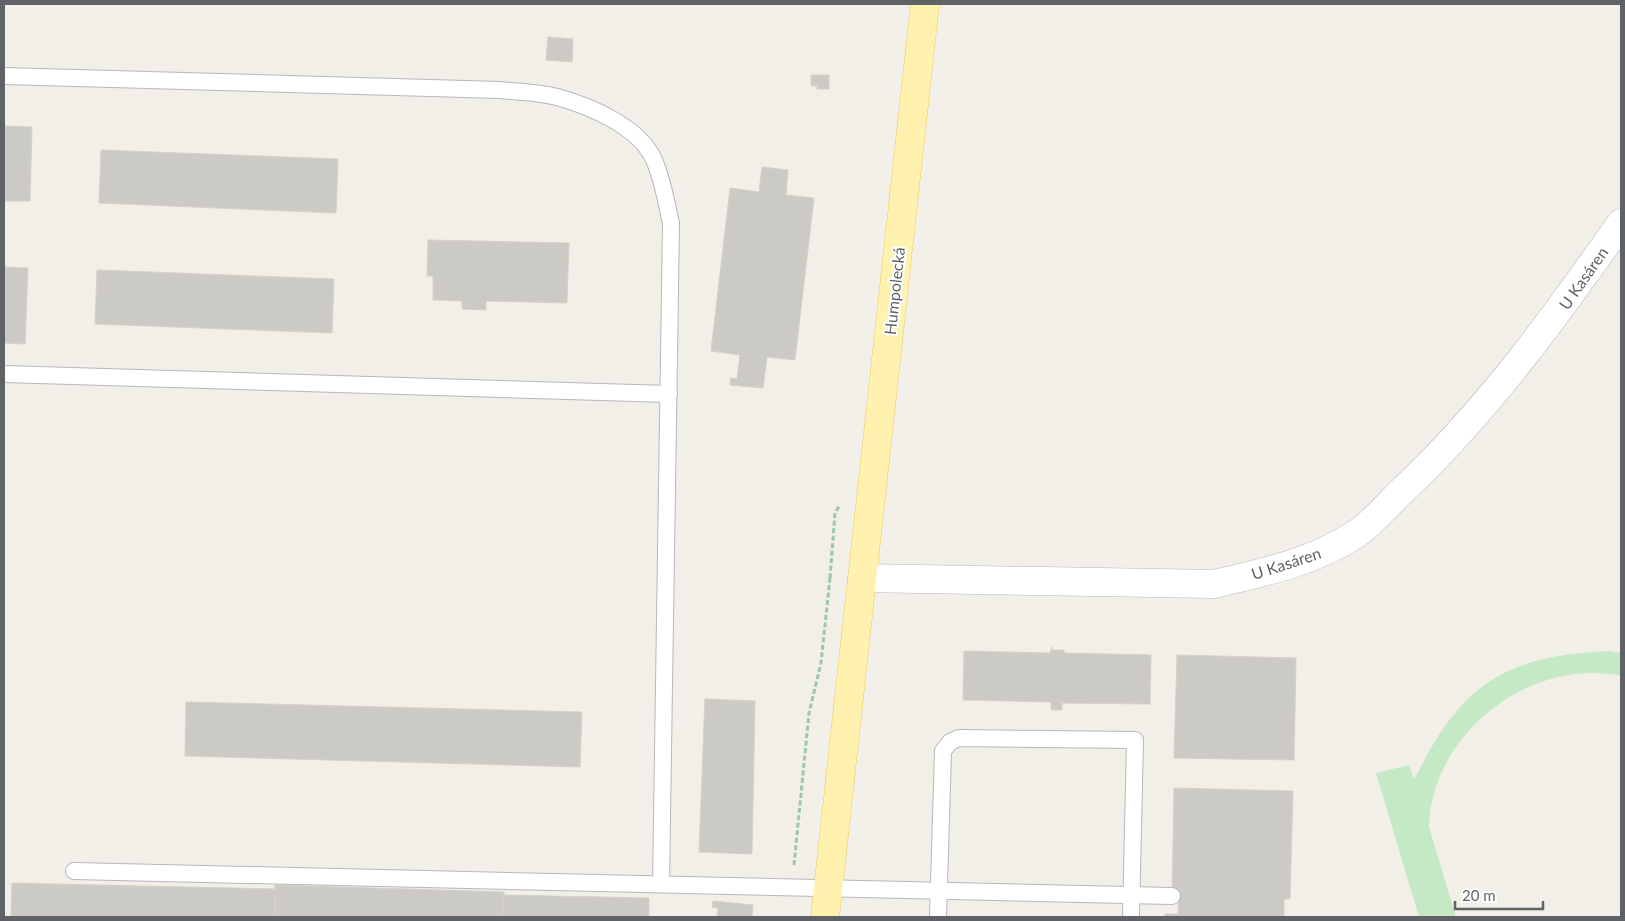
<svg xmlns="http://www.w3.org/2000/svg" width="1625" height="921" viewBox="0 0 1625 921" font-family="Lato,sans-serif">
	<rect width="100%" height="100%" fill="#f1efe8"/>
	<path fill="#c5e8c5" d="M1608,651L1621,653V676C1530,657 1431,734 1429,827L1456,917H1419L1376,773L1409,765L1414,780C1460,686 1502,656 1608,651Z"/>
	<g fill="#cccac5" stroke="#d6d1c6">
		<path d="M548,37L573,39L572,62L546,60Z"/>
		<path d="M811,75H829V89H817V86H811Z"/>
		<path d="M4,126L32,127L30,201H4Z"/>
		<path d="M101,150L338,159L336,213L99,203Z"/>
		<path d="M762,167L788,170L786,195L814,198L795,360L767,357L763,388L730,385L731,378L737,379L740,355L711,351L730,188L759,192Z"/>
		<path d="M428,240L569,243L567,303L486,301V310L462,309V301L433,300V276H427Z"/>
		<path d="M4,267L28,268L25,344L4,343Z"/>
		<path d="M97,270L334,279L332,333L95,324Z"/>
		<path d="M1052,647V650H1064V653L1151,655L1150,704L1062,703V710H1051V702L963,700L964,651L1050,653Z"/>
		<path d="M1177,655L1296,658L1294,760L1174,758Z"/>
		<path d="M705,699L755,701L752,854L699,852Z"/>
		<path d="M186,702L582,712L580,767L185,756Z"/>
		<path d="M1174,788L1293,791L1290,899H1284V917H1290H1165V914H1178L1179,897L1172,896Z"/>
		<path d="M12,883L275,889V917H11Z"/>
		<path d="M275,885L504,892L503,917H275Z"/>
		<path d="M503,895L649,898V917H503Z"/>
		<path d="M713,901L753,905L752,917H717L718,908L712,907Z"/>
	</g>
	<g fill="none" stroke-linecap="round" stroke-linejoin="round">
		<g stroke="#b5b8bc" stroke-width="18">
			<g id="service">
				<path d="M4,76L500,90C518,92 539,92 557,97C590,106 640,127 654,160C663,180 666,202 671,223L661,884"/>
				<path d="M4,374L669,394"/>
				<path d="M74,871L1172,896"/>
				<path d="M938,917L943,751L950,742L959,738L1135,740L1131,917"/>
			</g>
		</g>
		<g stroke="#b5b8bc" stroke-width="29">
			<path id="minor" d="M862,578L1214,584C1262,573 1314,562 1356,534C1373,523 1388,504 1403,490C1487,411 1555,317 1621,223"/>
		</g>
		<g stroke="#f2c960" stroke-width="29">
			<path id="primary" d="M825,917L925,4"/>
		</g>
		<g stroke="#9cc7a9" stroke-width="3" stroke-dasharray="5 2.5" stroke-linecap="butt">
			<path d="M830,578L835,513L840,505"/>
			<path d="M794,865L809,713L821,663L830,578H832"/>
		</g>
		<use href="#service" stroke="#fff" stroke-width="16"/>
		<use href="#minor" stroke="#fff" stroke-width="28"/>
		<use href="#primary" stroke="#fff2af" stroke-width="28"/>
	</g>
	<g text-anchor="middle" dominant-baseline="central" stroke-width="4" stroke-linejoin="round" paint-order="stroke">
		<g font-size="16" fill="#5f6368" stroke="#fff">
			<text transform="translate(1583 278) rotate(-55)">U Kasáren</text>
			<text transform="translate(894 291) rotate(-84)">Humpolecká</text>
			<text transform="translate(1286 563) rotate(-18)">U Kasáren</text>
		</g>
	</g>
	<rect width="1625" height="921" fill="none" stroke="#5f6368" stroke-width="10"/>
	<path d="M1455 901v8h88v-8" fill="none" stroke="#5f6368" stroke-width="2.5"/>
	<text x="1462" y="901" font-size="15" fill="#5f6368" stroke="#ffffff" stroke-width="4" paint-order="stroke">20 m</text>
</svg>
